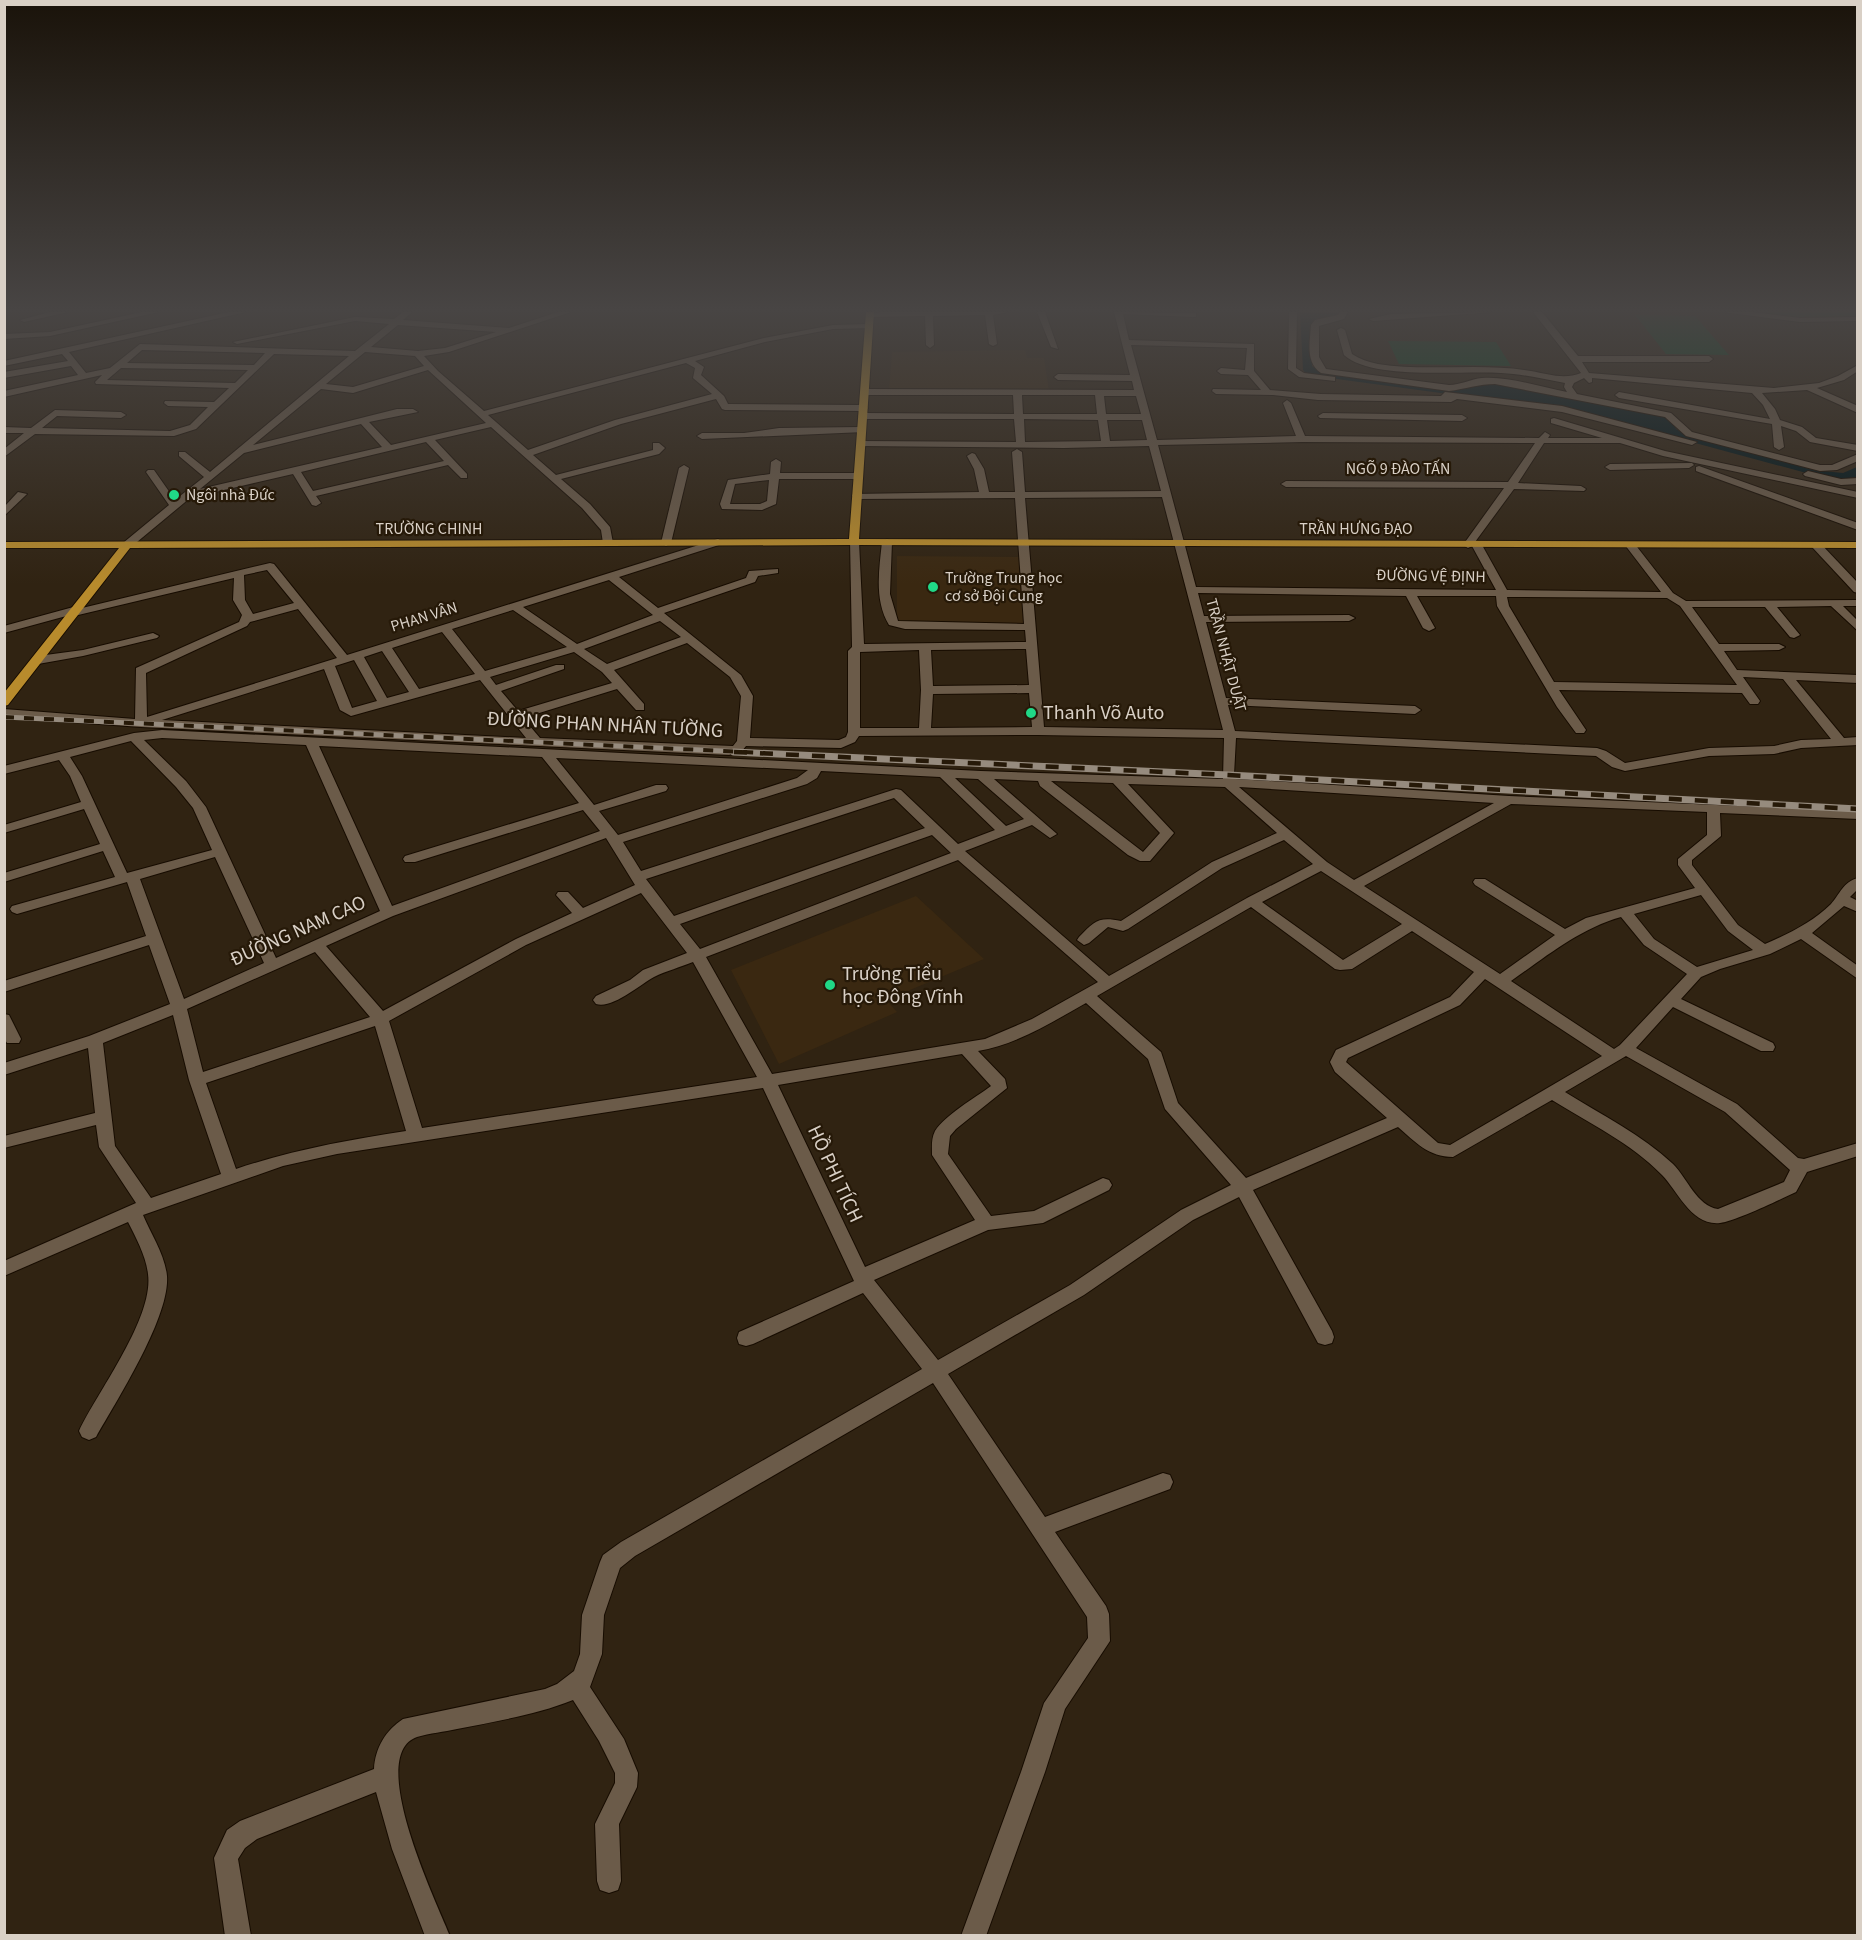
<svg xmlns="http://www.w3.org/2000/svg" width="1862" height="1940" viewBox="0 0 1862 1940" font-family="'Source Sans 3',sans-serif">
	<rect width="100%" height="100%" fill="#302312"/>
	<g fill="#3a2811">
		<path d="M1025,350L1027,358H1044L1049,391H889L892,352Z"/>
		<path d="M897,556L1021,557L1026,624L897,621Z"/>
		<path d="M916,896L984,959L886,1000L897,1012L779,1064L731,970Z"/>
	</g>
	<g fill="#054622">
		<path d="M1767,312H1857V318H1799L1770,315Z"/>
		<path d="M1635,315L1695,316L1729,355L1666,354Z"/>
		<path d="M1388,341L1496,342L1511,366L1399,364Z"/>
	</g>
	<path fill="#001518" d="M1300,312H1340L1341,315L1312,324V366L1320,372L1451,390L1471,388L1488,382L1670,418L1676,429L1688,436L1813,470L1843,473L1857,467V477L1832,480L1581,412L1307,375L1303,370Z"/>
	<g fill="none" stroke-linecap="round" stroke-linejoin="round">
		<g stroke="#170c00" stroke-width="2">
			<g id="minor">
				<path d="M50,312H68L24,322L20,320Z"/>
				<path d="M142,312H159L50,336L4,339V334L50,332Z"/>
				<path d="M229,312H246L69,352L86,373L110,368L140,344L355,351L389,324L355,321L237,344L233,342L355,317L394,319L403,312H412L403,320L509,328L558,312H571L449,352L424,356L438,371L484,411L764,338L833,325L869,324H872V328L833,329L765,342L695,361L704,367L701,375L724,396L728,404L863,405L868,408L863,411L725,410L722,409L716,399L621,424L533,455L556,475L653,450V443H659L665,448L659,454L561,479L590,504L610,527L613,543L608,546L603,543L601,530L582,508L491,427L435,440L467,474V478H461L448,465L316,496L321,503L316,506L312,505L293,474L190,498L131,547H123V543L169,505L146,472L148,470H154L175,500L204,477L179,456V452H185L210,472L349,356L274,354L196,429L174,436L35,434L4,457V449L24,433H4V427L31,428L55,410L121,412L126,415L121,418L57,416L42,428L170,431L190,425L208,407L168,406L164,403L165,401L214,402L229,388L96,384L95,382L102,375L4,397V391L78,375L71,366L4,378V372L68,361L62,354L4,366V361ZM398,325L496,332L445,348L418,351L371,347ZM142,350L265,353L254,365L127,363ZM365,352L415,356L424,366L353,387L326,384ZM686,363L695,368L693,378L712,394L615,420L528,450L488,415ZM121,368L248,370L235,383L107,380ZM428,370L486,423L391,445L369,422L418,412L413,409H397L253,445L321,389L353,393ZM361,424L382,447L200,489L244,453ZM426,442L444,461L313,491L301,472Z"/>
				<path d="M881,312H1008L993,315L997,344L993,346L989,344L985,315L933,316L934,345L930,348L926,345L925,316L870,317L866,315Z"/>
				<path d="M1037,312H1045L1058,349L1051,347Z"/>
				<path d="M1114,312L1196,313V317H1193L1123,314L1129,340L1254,344V371L1270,390L1321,394L1441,396L1445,392L1562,406L1697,442L1692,445L1562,412L1457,399L1451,402L1318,400L1273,395L1216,394L1212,391L1213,389L1261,390L1248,375L1221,374L1217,371L1221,368L1245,370L1247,348L1131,345L1157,440L1296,436L1283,403L1287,400L1291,403L1305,436L1539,438L1545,432L1550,435L1548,438H1602L1551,423V419L1554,418L1665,451L1858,492V498L1663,456L1620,443H1544L1518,483L1581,486L1586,489L1584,491L1514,489L1475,542L1482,545L1507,590L1661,592L1625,545L1630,542L1634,543L1673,593L1686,601L1858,600V606H1843L1858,621V631L1831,606L1777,607L1800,635L1794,638L1790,637L1765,607H1692L1719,644H1779L1785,647L1779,650L1724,651L1737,670L1858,675V683L1796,680L1844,738L1858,737V745L1801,748L1774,754L1709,756L1625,771L1612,767L1596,756L1236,738L1234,775L1236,779L1509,796L1858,811V819L1720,813L1721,836L1692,860V865L1738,925L1765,944C1788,934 1813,922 1831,904C1840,894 1843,882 1858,878V889L1850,897L1858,901V912L1844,906L1812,933L1858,966V979L1801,939L1770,954L1720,969L1701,977L1681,999L1773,1043L1775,1047L1773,1051H1761L1673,1007L1636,1048L1737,1104L1798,1158L1804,1159L1858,1143V1156L1807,1172L1796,1192C1779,1200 1736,1221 1720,1223C1691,1226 1678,1191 1662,1175C1631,1143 1589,1123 1552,1100L1453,1157C1429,1157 1415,1142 1398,1127L1253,1190L1332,1331L1334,1337L1332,1343L1325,1345L1318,1343L1239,1197L1193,1220L1084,1295L948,1374L1045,1517L1163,1473L1170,1475L1173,1482L1170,1489L1055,1532L1106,1606L1109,1614L1110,1641L1065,1709L1045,1772L986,1936H961L1021,1772L1044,1703L1088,1638L1087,1617L933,1383L635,1556L620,1568L604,1615L602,1654L590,1687L624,1739L638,1773L637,1787L619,1824L621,1881L618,1890L609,1893L600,1890L597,1881L595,1824L615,1783V1773L599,1741L573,1700C536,1715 496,1721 457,1729C444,1732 430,1733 417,1737C365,1755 437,1903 450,1936H425L392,1849L376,1792L257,1839L245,1848L238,1859L251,1936H225L214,1858L227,1830L240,1821L374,1769C375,1748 386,1730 403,1719L545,1689L557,1684L574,1671L580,1654L582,1615L600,1562L603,1555L621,1542L922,1369L863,1293L753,1344L746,1346L739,1344L737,1338L739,1332L854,1281L763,1088L337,1154L283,1166L143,1215C151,1234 165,1255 167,1276C170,1317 117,1400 96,1437L89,1440L82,1437L79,1431C98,1391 154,1318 148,1274C146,1256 136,1238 128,1222L4,1276V1261L136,1203L99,1147L96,1125L4,1148V1136L95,1113L88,1048L4,1075V1063L89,1036L170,1004L149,945L4,992V981L146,936L127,882L17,914L12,912L10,909L12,906L115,877L103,851L4,882V873L100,844L84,809L4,833V825L81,802L70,776L59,760L4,774V766L134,733L162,730L981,771L1223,779L1224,738L1038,735L859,736L855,742L841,748L746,746L741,752L729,755L141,727L4,717V709L135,719L136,668L239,622L242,615L233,600L234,578L74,616L70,615L4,633V626L77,606L82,608L270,563L274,564L347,655L718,539L723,542L722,544L619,577L658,608L746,578L749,571L778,569V573L758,576L755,582L664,613L741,675L753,696L750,738L839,740L846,737L848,732V651L852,647L850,540L859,542L864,644L1026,642L1025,630L905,629L889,625C874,600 879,570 882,542L887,539L892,542L890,594L898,621L1024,624L1015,498L857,499L852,496L853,494L979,492L974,469L967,456L972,453L975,454L984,469L989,492H1015L1012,452L1017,449L1022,452L1025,492L1161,491L1149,446L1064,448L857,446V442L860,441L1016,442L1014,419H863L858,416L863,413L1014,414L1013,395H865L861,392L865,389L1134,390L1132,381L1058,380L1054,377L1058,374L1130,375ZM1022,395H1095L1097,414H1023ZM1104,396H1136L1141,414H1106ZM1024,419L1098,420L1101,441L1025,442ZM1107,420H1142L1147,440L1110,441ZM1302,442L1535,443L1508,482L1286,481L1281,484L1286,487L1504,488L1463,545L1468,548L1472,546L1496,590L1196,587L1158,445ZM1162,497L1223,730L1044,727L1025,498ZM267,570L294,603L253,614L245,600L244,575ZM609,580L653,615L577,644L523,607ZM1198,593L1406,596L1423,628L1429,631L1435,628L1417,596H1496L1497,606L1557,707L1576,733H1584L1586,730L1559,690L1742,693L1750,704H1758L1760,701L1743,677L1783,679L1831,739L1801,740L1774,746L1709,748L1625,763L1606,751L1597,748L1235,731L1228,705L1415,714L1421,710L1415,706L1226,698L1206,622L1349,621L1355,618L1349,615L1204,616ZM1507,597L1667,598L1680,606L1737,685L1554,682L1509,606ZM298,609L337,658L147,717L146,673L247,626L250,622ZM513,610L567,647L485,671L452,629ZM660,621L681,637L607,664L584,649ZM442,632L475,674L419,689L392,648ZM687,643L730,677L741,696L737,741L733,746L540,738L523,718L617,689L636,710H644V704L614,670ZM1026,649L1029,685L933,686L931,650ZM919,650L921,690L919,728H860V652ZM382,651L409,692L387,698L364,657ZM574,652L602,672L612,683L518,711L501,691L564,669V665H556L496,685L490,677ZM354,660L377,701L352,708L335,666ZM324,669L340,710L351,716L480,680L526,738L162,720ZM1029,693L1032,727L931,728L933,694ZM162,738L306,745L380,911L276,958L206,807L186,781L144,740ZM131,741L176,787L193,808L212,850L127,873L82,776L70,757ZM319,746L542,757L579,803L405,856L403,859L405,862H415L583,810L600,831L392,906ZM556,758L808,770L797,778L618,835L599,811L666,791L668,788L666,785H656L594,805ZM821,771L940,777L995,830L958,844L901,790L896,789L641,871L623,842L807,784L817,778ZM955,778L978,779L1024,819L1006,826ZM994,779L1038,781L1040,786L1128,855L1140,861H1150L1174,833L1128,784L1225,787L1277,833L1212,862L1121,921C1099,916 1094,921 1079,937L1077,940L1084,945L1089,943L1108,927L1123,931L1128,929L1222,868L1284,840L1313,864L1247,898L1109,976L965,851L1032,825L1050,838L1057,834ZM1051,781L1113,783L1160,833L1143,852ZM1239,787L1494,803L1354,880L1327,862ZM894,798L925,828L674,916L646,879ZM1511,804L1707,812V835L1678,859V865L1695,888L1586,918L1565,929L1485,879H1475L1473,882L1475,885L1555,935L1500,974L1364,886ZM932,835L951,853L700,949L680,924ZM606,838L635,885L583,908L568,892H558L556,895L572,913L516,939L383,1011L326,946L393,916ZM215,857L264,963L184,999L140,879ZM958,860L1098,982L1032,1019L985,1039L772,1074L706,957ZM1321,871L1402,924L1343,960L1262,902ZM641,893L687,953L643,970L630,980L596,996L593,1000L596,1004C613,1009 639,985 654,977C666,971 681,967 693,962L757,1077L422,1128L389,1021L526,945ZM1701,895L1728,931L1753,950L1697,967L1654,939L1634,914ZM1251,907L1335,969L1340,970L1352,969L1412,931L1474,972L1450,997L1336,1050L1330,1062L1335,1072L1387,1118L1246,1178L1178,1103L1161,1052L1097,996ZM1621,917L1644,945L1687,974L1620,1045L1614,1049L1511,981C1547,956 1579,929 1621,917ZM315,952L370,1017L203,1072L187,1009ZM1485,979L1602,1056L1450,1145L1438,1143L1346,1062L1348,1058L1460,1005ZM1086,1003L1148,1059L1165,1109L1231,1185L1181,1210L1070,1285L938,1360L874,1280L988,1230L1043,1223L1109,1190L1112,1185L1109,1180L1103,1178L1034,1211L991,1216L948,1154L950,1136L956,1129L1007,1088L1005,1079L978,1051C1016,1045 1052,1022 1086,1003ZM173,1015L189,1080L221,1174L151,1198L115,1146L103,1043ZM375,1026L406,1131C348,1140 292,1150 236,1169L206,1083ZM962,1054L991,1086C975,1098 945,1115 935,1131C931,1139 932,1147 932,1155L975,1220L865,1267L778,1085ZM1626,1056L1725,1112L1790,1170L1784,1182L1718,1209C1697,1206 1687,1178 1673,1164C1642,1135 1602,1115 1565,1092Z"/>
				<path d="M1289,312H1297L1296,368L1304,373L1335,377V381L1299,377L1288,369Z"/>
				<path d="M1340,312H1348L1344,319L1319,326V357L1326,369L1449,385C1460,385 1471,379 1482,378C1509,376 1540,387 1567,392L1564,387L1565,383C1544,379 1523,374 1501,373C1462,370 1373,381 1344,355L1337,330L1341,328L1345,330L1352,354C1360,359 1368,362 1378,364C1428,372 1480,362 1531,371C1548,374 1564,380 1581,373L1533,312H1542L1578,356H1709L1713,359L1709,362H1582L1589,373L1774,388L1819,383L1838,376L1858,365V371L1844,380L1817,388L1858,406V413L1807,390L1762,393L1775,409L1780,420L1802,427L1816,438L1858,445V451L1810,442L1796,431L1781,426L1784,447L1779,450L1774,447L1772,424L1619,398L1615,395L1619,392L1770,419L1763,405L1752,393L1592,378V382L1589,383L1584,378L1574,383L1572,387L1577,394L1671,413L1692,432L1820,465H1832L1858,454V461L1837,470L1820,471L1686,436L1665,417L1495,384C1479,384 1465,389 1449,391L1321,373C1305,362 1310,342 1311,325L1315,320L1338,315Z"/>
				<path d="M1493,312L1373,321L1369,319L1391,314Z"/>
				<path d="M1723,312H1752L1800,318L1858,317V321L1800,322Z"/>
				<path d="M1323,413L1462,415L1467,418L1462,421L1320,418L1318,416Z"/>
				<path d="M861,427L864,428V432L702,439L697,436L702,433H744L779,428Z"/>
				<path d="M776,459L781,462L780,473H857L862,476L857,479H779L776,504L762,510L722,509L720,504L728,480L770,474L771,462ZM769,480L767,501L760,504H730L735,484Z"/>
				<path d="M1692,463L1694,465L1689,468L1610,470L1605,467L1610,464Z"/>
				<path d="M684,465L689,468L671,543L666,546L661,543L679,468Z"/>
				<path d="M1699,466L1858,523V530L1696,471V467Z"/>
				<path d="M1808,471L1841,479L1858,478V484L1841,485L1805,476L1803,474Z"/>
				<path d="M18,492L27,494L4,516V507Z"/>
				<path d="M1816,542L1820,543L1858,583V593L1854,592L1812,547V543Z"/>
				<path d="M153,633L159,636L157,638L83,656L38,664L32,660L38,656L83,650Z"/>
				<path d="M4,1014L9,1015L21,1039L19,1043H7L4,1038Z"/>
			</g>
		</g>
		<g stroke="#170c00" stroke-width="2">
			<path id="major" d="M866,312H874L859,539L1858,542V548L854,545L130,548L8,705L4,706V693L119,548H4V542L849,539Z"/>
		</g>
		<use href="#minor" fill="#6b5b49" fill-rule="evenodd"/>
		<use href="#major" fill="#b88b2c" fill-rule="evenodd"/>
		<g stroke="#968b7e" stroke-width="5">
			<path id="rail-far1" d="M4,717L765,753"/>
		</g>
		<g stroke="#968b7e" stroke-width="7">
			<path id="rail" d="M734,752L1228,775L1858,809"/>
		</g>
		<use href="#rail-far1" stroke="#261908" stroke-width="4" stroke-dasharray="10" stroke-linecap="butt"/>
		<use href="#rail" stroke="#261908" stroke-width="4.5" stroke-dasharray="13" stroke-linecap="butt"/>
	</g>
	<linearGradient id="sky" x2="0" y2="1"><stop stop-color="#1a130a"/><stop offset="0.53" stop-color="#484544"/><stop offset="1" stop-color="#484544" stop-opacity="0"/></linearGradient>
	<rect width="1862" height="584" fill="url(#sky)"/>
	<g fill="#20d887" stroke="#261908" stroke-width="2">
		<circle cx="174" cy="495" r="6"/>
		<circle cx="933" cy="587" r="6"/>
		<circle cx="1031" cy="713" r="6"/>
		<circle cx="830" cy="985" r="6"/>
	</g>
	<g text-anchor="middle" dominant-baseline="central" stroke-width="4.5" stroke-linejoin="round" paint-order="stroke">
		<g font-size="16" fill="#d9d0c6" stroke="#261908">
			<text x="1398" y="469">NGÕ 9 ĐÀO TẤN</text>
			<text x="429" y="529">TRƯỜNG CHINH</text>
			<text x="1356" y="529">TRẦN HƯNG ĐẠO</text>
			<text transform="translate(1431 576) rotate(1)">ĐƯỜNG VỆ ĐỊNH</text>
			<text transform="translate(424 617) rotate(-17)">PHAN VÂN</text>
			<text transform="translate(1226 655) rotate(75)">TRẦN NHẬT DUẬT</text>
		</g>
		<g font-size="16" fill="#d9d0c6" stroke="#261908" text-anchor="start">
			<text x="186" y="495">Ngôi nhà Đức</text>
			<text x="945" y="578">Trường Trung học<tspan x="945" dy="18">cơ sở Đội Cung</tspan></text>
		</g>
		<g font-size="20" fill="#d9d0c6" stroke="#261908" text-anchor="start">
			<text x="1043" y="713">Thanh Võ Auto</text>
			<text x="842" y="974">Trường Tiểu<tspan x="842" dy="23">học Đông Vĩnh</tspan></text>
		</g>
		<g font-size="20" fill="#d9d0c6" stroke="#261908">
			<text transform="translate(605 725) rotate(3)">ĐƯỜNG PHAN NHÂN TƯỜNG</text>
			<text transform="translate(298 931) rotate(-24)">ĐƯỜNG NAM CAO</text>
			<text transform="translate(835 1174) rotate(65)">HỒ PHI TÍCH</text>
		</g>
	</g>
	<rect width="1862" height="1940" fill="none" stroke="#d9d0c6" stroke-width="12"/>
</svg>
